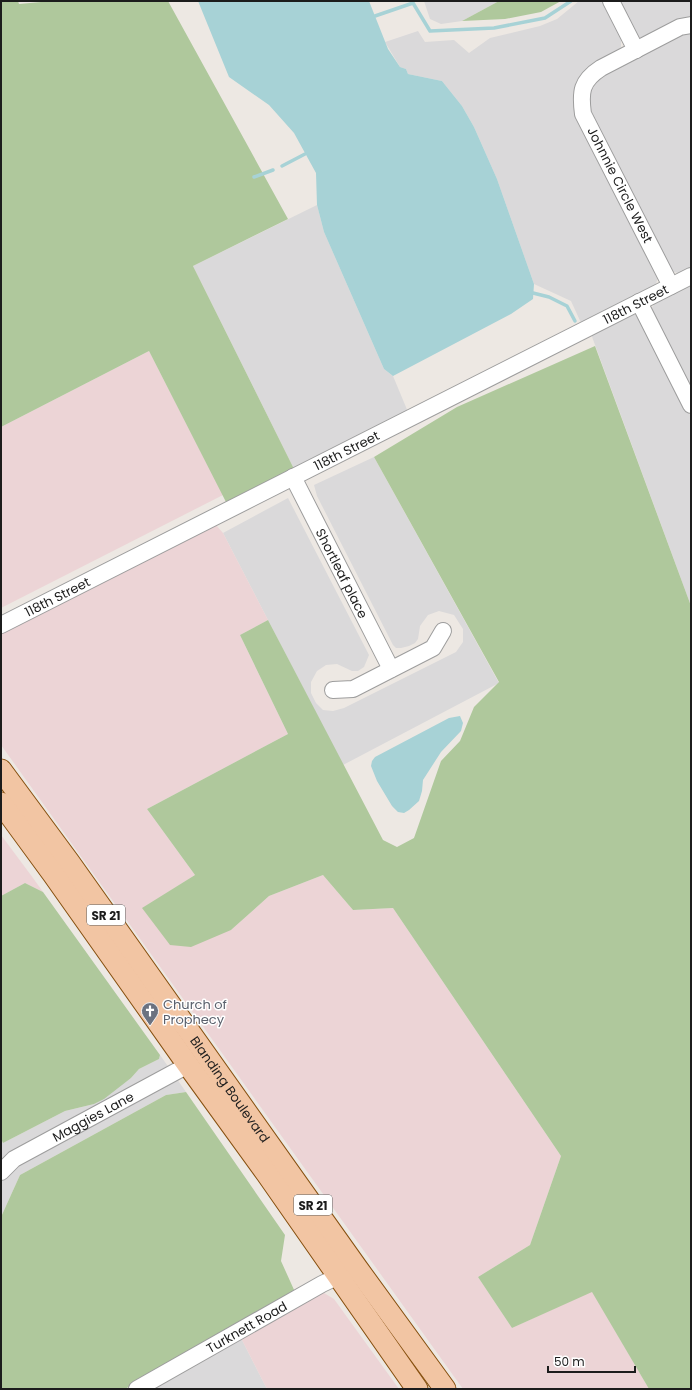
<svg xmlns="http://www.w3.org/2000/svg" width="692" height="1390" viewBox="0 0 692 1390" font-family="Poppins,sans-serif">
	<rect width="100%" height="100%" fill="#ede8e3"/>
	<g fill="#dad9da">
		<path d="M424,1H499L462,21L441,24L430,19Z"/>
		<path d="M579,1H602L621,38V47L614,54L591,66L580,77L573,94L574,107L578,120L657,273L658,278L655,286L582,325L571,301L534,284L497,179L474,127L462,106L442,81L408,74L406,69L400,67L385,42L418,31L425,42L454,40L469,53L490,38L540,26L557,19Z"/>
		<path d="M616,1H691V18L642,38L635,35Z"/>
		<path d="M688,32H691V270L682,274L670,271L591,115L588,94L590,85L604,73Z"/>
		<path d="M317,205L324,232L384,369L393,376L408,412L294,469L193,266Z"/>
		<path d="M691,283V392L650,311L656,301Z"/>
		<path d="M629,314L636,315L642,319L691,417V606L591,334Z"/>
		<path d="M374,457L499,683L343,765L223,533L288,498L369,655L364,667L358,671H352L337,664L326,665L317,671L311,682V693L316,703L323,710L333,711L344,708L456,652L463,642V629L454,615L439,611L428,615L420,626L418,639L415,643L409,646L401,648H396L393,645L317,496L314,485Z"/>
		<path d="M160,1055L186,1092L166,1095L20,1175L1,1217V1139L3,1143L65,1111L94,1104L131,1078L139,1069L159,1059Z"/>
		<path d="M240,1336L267,1389H149Z"/>
	</g>
	<g fill="#ecd4d6">
		<path d="M149,351L223,495L1,608V427Z"/>
		<path d="M215,524L223,533L268,620L240,635L288,734L147,809L195,875L143,908L231,930L269,896L323,875L353,910L393,908L561,1156L530,1245L478,1277L512,1328L592,1291L649,1389H463L1,745V633Z"/>
		<path d="M1,835L33,878L43,892L25,883L1,896Z"/>
		<path d="M324,1293L334,1299L399,1389H267L240,1336L304,1300Z"/>
	</g>
	<g fill="#afc89c">
		<path d="M1,1H18L19,4L52,1H168L288,219L193,266L294,469L226,502L149,351L1,427Z"/>
		<path d="M499,1H561L541,12L505,19L462,21Z"/>
		<path d="M595,346L691,606V1389H649L592,1292L512,1328L478,1277L530,1245L561,1156L393,908L353,910L323,875L269,896L231,930L191,947L170,945L142,908L195,875L147,809L288,734L240,635L268,620L383,840L397,847L414,838L441,761L460,741L474,707L499,682L374,457L457,407Z"/>
		<path d="M25,883L43,892L160,1055L159,1059L139,1069L131,1078L104,1099L94,1104L65,1111L3,1143L1,1139V896Z"/>
		<path d="M186,1092L285,1235L281,1261L295,1292L125,1389H1V1217L20,1175L166,1095Z"/>
	</g>
	<g fill="#a7d2d6">
		<path d="M198,1H369L388,49L400,67L406,69L408,74L442,81L462,106L474,127L497,179L534,284L533,299L511,314L393,376L384,369L324,232L317,205L316,173L294,133L269,105L229,77Z"/>
		<path d="M460,716L463,723L461,731L441,752L423,780L422,791L419,801L409,810L404,813L398,812L392,806L377,781L371,766L372,761L375,757L449,718Z"/>
	</g>
	<g fill="none" stroke-linecap="round" stroke-linejoin="round">
		<g stroke="#a7d2d6" stroke-width="3.5">
			<path d="M375,16L413,3L430,31L494,28L545,18L571,1"/>
			<path d="M282,166L305,154"/>
			<path d="M254,177L273,170"/>
			<path d="M533,293L549,297L567,306L575,321"/>
		</g>
		<g stroke="#9d9d9d" stroke-width="18">
			<g id="minor">
				<path d="M611,1L636,50"/>
				<path d="M671,286L583,114C580,92 581,81 601,68L680,27L691,25"/>
				<path d="M639,302L691,405"/>
				<path id="s1" d="M293,477L391,669"/>
				<path id="s2" d="M1,625L691,276"/>
				<path d="M333,690L353,689L433,648L443,631"/>
				<path id="s3" d="M1,1172L14,1159L188,1065"/>
				<path id="s4" d="M137,1389L322,1284L347,1272"/>
			</g>
		</g>
		<g stroke="#864f0e" stroke-width="23">
			<g id="major">
				<path id="s5" d="M1,770L69,862L357,1268L445,1389"/>
				<path d="M1,803L53,874L188,1065L267,1174L417,1389"/>
			</g>
		</g>
		<use href="#minor" stroke="#fff" stroke-width="16"/>
		<use href="#major" stroke="#f2c5a3" stroke-width="21"/>
	</g>
	<defs>
		<g id="church-pin" transform="scale(0.9)"><path d="M0 17L-7.5 6A9.5 9.5 0 1 1 7.5 6Z" fill="#6b7280" stroke="#fff"/><path d="M-1.2-6h2.4v3.5h3.3v2.4h-3.3V6h-2.4V-.1h-3.3v-2.4h3.3Z" fill="#fff"/></g>
	</defs>
	<g fill-rule="evenodd">
		<use href="#church-pin" x="150" y="1011"/>
	</g>
	<g text-anchor="middle" dominant-baseline="central" stroke-width="3" stroke-linejoin="round" paint-order="stroke">
		<g fill="#fff" stroke="#606060" stroke-width="1">
			<rect x="87" y="905" width="38" height="20" rx="3"/>
			<rect x="294" y="1195" width="38" height="20" rx="3"/>
		</g>
		<g font-size="12" font-weight="bold" fill="#1c1c1c">
			<text x="106" y="915">SR 21</text>
			<text x="313" y="1205">SR 21</text>
		</g>
		<g font-size="13" fill="#1c1c1c" stroke="#fff">
			<text transform="translate(620 185) rotate(63)">Johnnie Circle West</text>
			<text stroke="none"><textPath href="#s2" startOffset="711">118th Street</textPath></text>
			<text stroke="none"><textPath href="#s2" startOffset="387">118th Street</textPath></text>
			<text stroke="none"><textPath href="#s1" startOffset="108">Shortleaf place</textPath></text>
			<text stroke="none"><textPath href="#s2" startOffset="63">118th Street</textPath></text>
			<text stroke="none"><textPath href="#s5" startOffset="393">Blanding Boulevard</textPath></text>
			<text stroke="none"><textPath href="#s3" startOffset="108">Maggies Lane</textPath></text>
			<text stroke="none"><textPath href="#s4" startOffset="126">Turknett Road</textPath></text>
		</g>
		<g font-size="13" fill="#5b616d" stroke="#fff" text-anchor="start">
			<text x="163" y="1004">Church of<tspan x="163" dy="15">Prophecy</tspan></text>
		</g>
	</g>
	<rect width="692" height="1390" fill="none" stroke="#1c1c1c" stroke-width="4"/>
	<path d="M548 1366v6h87v-6" fill="none" stroke="#1c1c1c" stroke-width="2"/>
	<text x="554" y="1366" font-size="12" fill="#1c1c1c" stroke="#ffffff" stroke-width="3" paint-order="stroke">50 m</text>
</svg>
